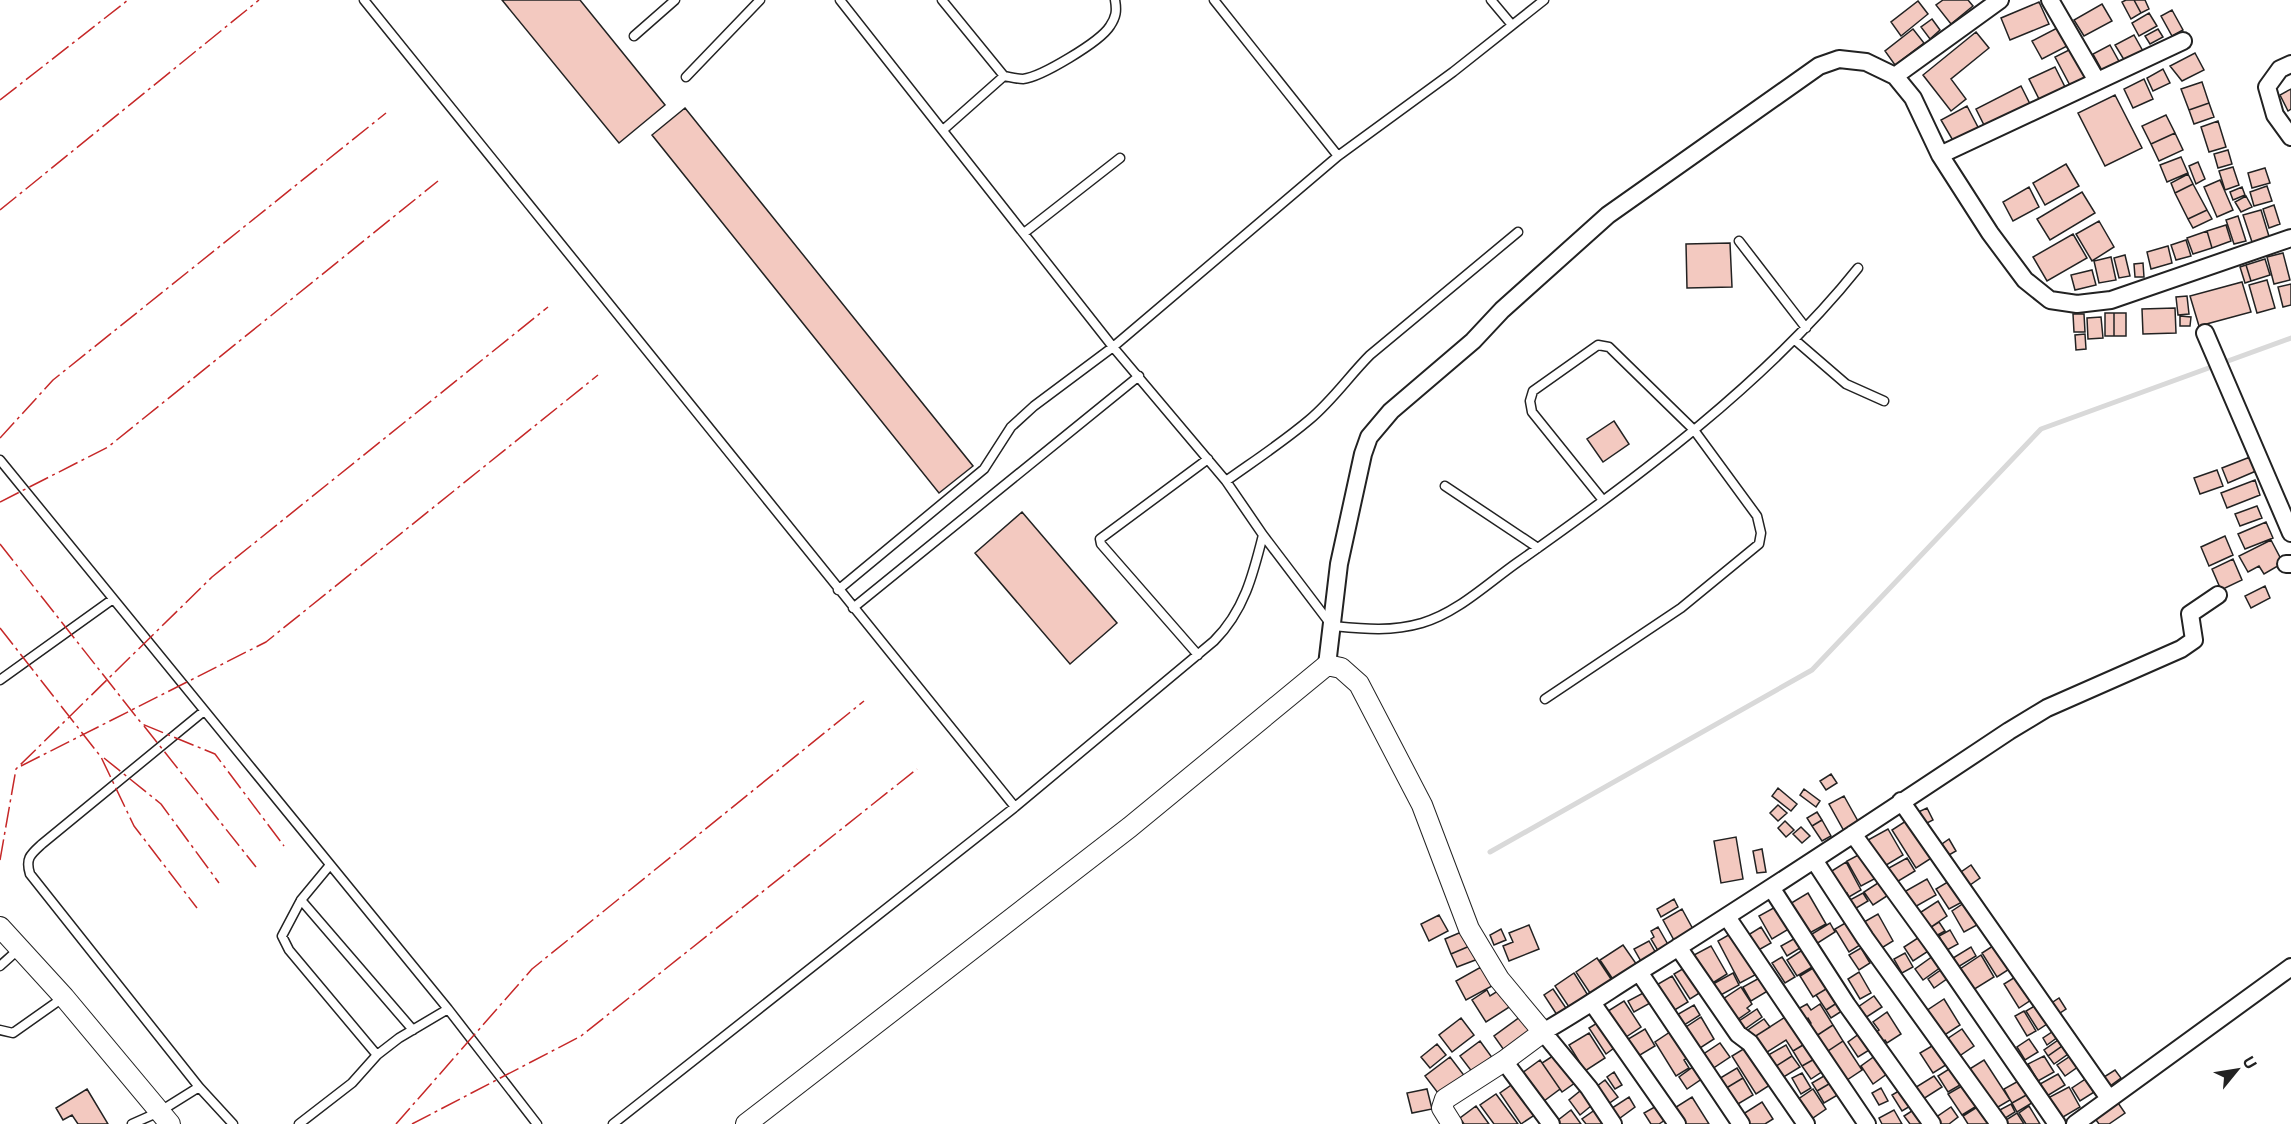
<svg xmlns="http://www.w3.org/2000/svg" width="2291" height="1124" font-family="'Open Sans',sans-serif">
<rect width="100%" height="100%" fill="#fff"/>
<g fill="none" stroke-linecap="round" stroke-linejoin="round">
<path stroke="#d9d9d9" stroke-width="5" d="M1490,852L1812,670L2041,429L2291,338"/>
</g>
<path fill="#f3c9c0" stroke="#222" stroke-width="1.5" d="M502,0H580L665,105L619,143Z
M1943,0H1968L1973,6L1951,24L1936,5Z
M2126,0H2134L2141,13L2131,19L2122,2Z
M2134,0H2145L2149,9L2141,13Z
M1918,1L1928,14L1901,36L1891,22Z
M2039,2L2049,24L2010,40L2001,18Z
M2102,4L2112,21L2084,36L2074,20Z
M2172,10L2183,30L2172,36L2161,16Z
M2149,13L2157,26L2139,36L2132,23Z
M1932,19L1940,30L1930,39L1921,27Z
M2061,26L2071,44L2042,59L2032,41Z
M1913,29L1924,43L1895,65L1885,51Z
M2158,29L2163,37L2150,44L2145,36Z
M1976,32L1989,48L1951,79L1966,99L1951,111L1923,75Z
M2134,35L2144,53L2126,63L2115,45Z
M2110,45L2121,65L2104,74L2093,54Z
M2075,47L2093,80L2073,91L2055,57Z
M2195,53L2204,70L2182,81L2170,66Z
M2055,67L2068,93L2042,105L2029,79Z
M2163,69L2170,83L2153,91L2147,78Z
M2144,79L2153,99L2133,108L2124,89Z
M2202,82L2209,103L2189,110L2181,89Z
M2021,86L2031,106L1986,129L1976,109Z
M2291,89V109L2288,111L2280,95Z
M2115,95L2142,148L2105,166L2078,113Z
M2209,103L2214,117L2194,124L2189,110Z
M1967,106L1980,131L1955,144L1941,120Z
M685,108L973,466L939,493L652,135Z
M2166,115L2175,133L2151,144L2142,126Z
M2218,121L2226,147L2209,152L2201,127Z
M2175,133L2183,150L2159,161L2151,144Z
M2228,150L2232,164L2218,168L2214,154Z
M2181,157L2188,173L2167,182L2160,165Z
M2198,162L2205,179L2196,184L2189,166Z
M2066,164L2079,186L2045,205L2033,183Z
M2233,167L2239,185L2225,190L2219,171Z
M2265,168L2270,183L2252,188L2248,173Z
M2188,174L2193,184L2175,193L2171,183Z
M2220,180L2233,210L2217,217L2204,187Z
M2193,184L2207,210L2188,219L2175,193Z
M2267,186L2272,201L2254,206L2250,192Z
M2029,187L2039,207L2013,221L2003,202Z
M2242,187L2245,195L2233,200L2230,192Z
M2082,192L2095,213L2050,240L2037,219Z
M2246,196L2252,207L2241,212L2235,202Z
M2274,205L2280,224L2269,228L2263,209Z
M2207,210L2212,219L2193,228L2188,219Z
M2261,210L2271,243L2254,248L2243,215Z
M2238,216L2246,241L2234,244L2226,220Z
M2099,221L2114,247L2092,261L2076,234Z
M2226,225L2231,241L2212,248L2207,231Z
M2207,231L2212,248L2193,254L2187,238Z
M2073,234L2087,258L2047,281L2033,257Z
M2186,240L2191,256L2176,260L2171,245Z
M1730,243L1732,287L1687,288L1686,244Z
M2168,246L2172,263L2151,269L2147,252Z
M2283,253L2290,280L2274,284L2267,257Z
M2125,255L2130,276L2119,278L2114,258Z
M2111,257L2116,280L2099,283L2094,261Z
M2265,259L2270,275L2251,281L2246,265Z
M2143,263L2144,277H2135L2134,264Z
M2246,265L2251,281L2245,283L2240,267Z
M2092,270L2096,285L2075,290L2071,275Z
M2267,280L2275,308L2257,313L2249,285Z
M2242,282L2251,312L2199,326L2190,296Z
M2291,284V305L2283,307L2278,287Z
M2187,296L2189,314L2178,315L2176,297Z
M2175,308L2176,333L2143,334L2142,309Z
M2105,313H2114V336H2105Z
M2114,313H2126V336H2114Z
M2073,314H2084L2085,332H2074Z
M2180,316L2191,317L2190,326H2180Z
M2101,317L2103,338L2088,339L2087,318Z
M2085,334L2086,349L2076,350L2075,335Z
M1614,421L1629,444L1603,462L1587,439Z
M2250,457L2256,471L2228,483L2222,468Z
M2217,470L2223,486L2200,494L2194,478Z
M2255,480L2260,495L2227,508L2221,493Z
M2257,506L2262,518L2240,526L2235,514Z
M1022,512L1117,623L1070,664L975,553Z
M2266,522L2273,538L2245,549L2238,534Z
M2225,536L2233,555L2209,566L2201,547Z
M2271,540L2283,563L2264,574L2259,566L2248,572L2239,556Z
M2233,559L2242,580L2221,590L2212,569Z
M2265,586L2270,598L2251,608L2245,596Z
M1831,774L1837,783L1826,790L1820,781Z
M1778,788L1797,804L1791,811L1772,796Z
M1804,789L1820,801L1816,807L1800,795Z
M1844,796L1859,823L1844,831L1829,804Z
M1778,805L1787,813L1778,821L1770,813Z
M1927,808L1933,820L1923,825L1916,813Z
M1817,812L1822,820L1812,826L1807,818Z
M1909,819L1933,857L1916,868L1892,830Z
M1822,820L1831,836L1822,841L1812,826Z
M1785,821L1794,830L1786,837L1778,828Z
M1801,827L1810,836L1802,843L1793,834Z
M1888,829L1903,855L1883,867L1868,840Z
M1736,837L1743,879L1721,883L1714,841Z
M1949,839L1956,851L1949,855L1942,844Z
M1762,849L1766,872L1757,873L1753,851Z
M1864,852L1878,877L1861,886L1847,861Z
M1907,858L1915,871L1895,883L1887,869Z
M1846,862L1861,890L1849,897L1847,893L1840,897L1827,874Z
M1971,865L1980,878L1970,885L1961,872Z
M1927,879L1936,895L1913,908L1904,892Z
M1951,880L1964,901L1949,909L1936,889Z
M1881,881L1890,894L1873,905L1864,892Z
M1808,893L1826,924L1806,935L1788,905Z
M1863,893L1868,901L1853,910L1848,901Z
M1674,899L1678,907L1661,917L1657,909Z
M1938,901L1947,916L1928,929L1918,914Z
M1964,903L1977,925L1964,932L1952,911Z
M1779,905L1792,927L1772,939L1759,916Z
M1682,909L1694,931L1675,942L1663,920Z
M1878,914L1893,941L1880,949L1864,922Z
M1439,915L1448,931L1429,941L1421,924Z
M1847,922L1860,945L1849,952L1835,929Z
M1939,922L1945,931L1934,937L1928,929Z
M1830,923L1835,932L1813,946L1807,937Z
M1529,925L1539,949L1509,961L1503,946L1513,942L1509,933Z
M1658,927L1670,948L1660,954L1651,939L1654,937L1651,931Z
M1761,927L1771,943L1755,952L1745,937Z
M1501,929L1506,940L1494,945L1490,935Z
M1466,930L1472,945L1451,954L1445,939Z
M1950,930L1958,944L1947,950L1939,936Z
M1732,933L1755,975L1740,983L1718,941Z
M1924,934L1933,948L1913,961L1904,947Z
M1799,936L1805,945L1787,956L1781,946Z
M1649,941L1657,955L1642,963L1634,949Z
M1999,942L2014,966L1997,977L1982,953Z
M1472,945L1478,959L1457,967L1451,954Z
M1623,945L1637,965L1614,981L1600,960Z
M1711,946L1727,974L1711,984L1694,955Z
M1971,947L1976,956L1958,967L1953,958Z
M1861,948L1870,963L1859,970L1849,955Z
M1804,949L1814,966L1797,976L1787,960Z
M1905,953L1913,967L1902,973L1894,959Z
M1981,955L1994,977L1973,990L1960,969Z
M1933,956L1941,967L1923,980L1915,969Z
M1782,957L1795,977L1785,983L1772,963Z
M1597,958L1613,982L1592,996L1576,972Z
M1818,965L1831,986L1813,997L1800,976Z
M1481,967L1492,986L1466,1000L1456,981Z
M1686,967L1701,992L1690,999L1674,974Z
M1945,967L1951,976L1934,988L1928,979Z
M1859,972L1871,993L1860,999L1848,979Z
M1574,973L1589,997L1571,1010L1555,986Z
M1733,973L1739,985L1719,996L1713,984Z
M2020,974L2034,998L2019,1008L2004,984Z
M1672,976L1688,1002L1668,1014L1653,987Z
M1763,976L1771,989L1751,1001L1743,987Z
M1831,986L1840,1001L1826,1010L1816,995Z
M1504,987L1514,1004L1486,1022L1472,1000L1487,990L1490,996Z
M1741,987L1752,1004L1747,1008L1750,1011L1737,1020L1723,999Z
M1553,989L1568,1011L1559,1018L1544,995Z
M1647,991L1652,1002L1634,1012L1628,1001Z
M1874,996L1882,1007L1865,1018L1858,1007Z
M2059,998L2066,1009L2057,1015L2050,1004Z
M1944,999L1960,1025L1943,1036L1926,1011Z
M1624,1001L1641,1027L1623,1039L1605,1013Z
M1840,1001L1845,1009L1831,1018L1826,1010Z
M1807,1004L1811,1010L1820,1004L1833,1025L1813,1038L1806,1027L1811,1023L1808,1018L1803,1022L1796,1010Z
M2038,1004L2050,1022L2038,1030L2026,1011Z
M1694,1005L1700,1015L1681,1027L1675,1016Z
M1757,1009L1762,1017L1745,1029L1739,1021Z
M2024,1011L2036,1031L2027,1036L2015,1016Z
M1887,1012L1901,1034L1887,1043L1885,1040L1880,1044L1873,1034L1879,1030L1873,1022Z
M1524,1014L1536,1030L1506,1053L1494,1036Z
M1790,1014L1808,1042L1793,1051L1786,1040L1761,1056L1751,1039Z
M1701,1017L1714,1039L1697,1050L1683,1029Z
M1461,1018L1474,1035L1452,1052L1439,1035Z
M1764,1019L1770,1027L1751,1039L1745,1032Z
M1602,1020L1618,1045L1606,1054L1589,1028Z
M1833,1025L1843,1041L1822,1055L1813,1038Z
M2058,1028L2062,1034L2047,1045L2043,1038Z
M1645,1029L1655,1046L1635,1058L1625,1041Z
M1962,1029L1974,1046L1955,1059L1944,1041Z
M1673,1030L1690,1056L1684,1060L1689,1068L1676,1076L1655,1042Z
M1863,1031L1874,1047L1858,1057L1848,1042Z
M1589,1033L1605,1058L1585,1071L1569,1045Z
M2061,1038L2065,1044L2048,1056L2044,1050Z
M2029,1039L2038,1052L2025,1060L2017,1047Z
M1480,1041L1496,1063L1476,1077L1460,1056Z
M1843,1041L1862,1070L1841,1084L1822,1055Z
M1808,1042L1818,1057L1802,1066L1793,1051Z
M1720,1043L1730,1057L1709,1071L1699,1057Z
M1937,1043L1949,1063L1933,1073L1920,1053Z
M1437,1044L1446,1055L1430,1068L1421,1057Z
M2065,1044L2071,1052L2054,1064L2048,1056Z
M1750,1045L1773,1083L1756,1094L1732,1056Z
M1786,1045L1792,1056L1770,1070L1763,1058Z
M1559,1052L1579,1080L1562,1092L1542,1063Z
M1879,1053L1891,1071L1873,1084L1861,1066Z
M2075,1053L2082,1064L2065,1076L2057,1065Z
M1792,1056L1800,1067L1777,1081L1770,1070Z
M2044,1056L2054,1072L2038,1081L2028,1064Z
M1450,1057L1466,1078L1441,1097L1425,1076Z
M1818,1057L1826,1069L1811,1079L1802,1066Z
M1540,1060L1560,1089L1544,1101L1532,1084L1527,1088L1518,1076Z
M1984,1060L2010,1100L1993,1110L1968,1070Z
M1697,1064L1706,1076L1687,1089L1679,1077Z
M1957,1064L1967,1081L1948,1092L1938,1076Z
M1737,1068L1743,1078L1723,1090L1717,1080Z
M2115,1070L2121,1078L2110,1086L2104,1077Z
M1614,1072L1622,1085L1615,1089L1607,1077Z
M1802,1073L1811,1088L1801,1094L1792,1078Z
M1829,1073L1834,1081L1817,1091L1812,1083Z
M2058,1074L2065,1085L2047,1096L2040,1084Z
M1934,1076L1942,1087L1920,1101L1913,1089Z
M2090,1076L2099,1089L2080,1101L2072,1088Z
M1743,1078L1753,1095L1733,1107L1723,1090Z
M2022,1079L2030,1093L2012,1103L2004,1089Z
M1605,1080L1618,1097L1604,1107L1592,1090Z
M1517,1081L1539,1112L1521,1124L1500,1093Z
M1834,1081L1841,1093L1824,1103L1817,1091Z
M1967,1083L1980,1104L1962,1115L1948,1094Z
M1585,1087L1597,1101L1580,1115L1569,1100Z
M2069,1087L2080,1107L2058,1120L2046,1099Z
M1881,1088L1888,1101L1879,1105L1872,1093Z
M87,1089L108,1124H78L72,1115L63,1120L56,1108Z
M1427,1089L1432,1109L1412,1113L1407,1093Z
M1813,1089L1826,1109L1810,1120L1794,1102Z
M1902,1089L1912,1105L1902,1111L1892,1095Z
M2030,1093L2035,1101L2017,1112L2012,1103Z
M1496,1094L1518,1124H1494L1480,1105Z
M1629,1097L1635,1107L1616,1121L1609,1110Z
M1692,1097L1709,1124H1682L1673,1109Z
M2114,1097L2125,1113L2109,1124H2099L2091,1113Z
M1762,1102L1773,1119L1765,1124H1745L1740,1116Z
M1660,1104L1668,1118L1659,1124H1651L1644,1113Z
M1982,1104L1993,1121L1988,1124H1968L1963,1116Z
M2011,1104L2015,1112L1999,1122L1994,1113Z
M1476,1106L1489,1124H1464L1460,1118Z
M2029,1106L2040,1124H2026L2019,1113Z
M1599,1107L1611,1124H1586L1582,1119Z
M1918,1107L1930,1124H1910L1904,1116Z
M1951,1107L1958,1117L1949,1124H1940L1935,1118Z
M1571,1110L1581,1124H1553Z
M1894,1110L1902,1124H1882L1879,1118Z
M2017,1113L2024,1124H2008L2006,1120Z"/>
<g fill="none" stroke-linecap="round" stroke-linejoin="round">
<g stroke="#222" stroke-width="11">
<path id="service" d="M364,0L1015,807
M942,0L1004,76
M1491,0L1512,25
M634,36L675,0
M686,77L760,0
M943,130L1004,76C1010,77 1017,79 1023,79C1041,77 1100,42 1110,26C1116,17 1117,11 1115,0
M1338,156L1453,72L1544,0
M1024,233L1120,158
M1739,241L1806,328
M1795,340L1846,384L1884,401
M0,460L448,1009L537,1124
M1226,481C1254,461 1283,442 1309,420C1333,400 1349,376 1370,355L1518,232
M1445,486L1538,548
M1263,535L1332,626C1364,629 1391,632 1422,623C1457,613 1488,583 1518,562C1636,479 1768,381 1858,268
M838,590L984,469L1011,427L1034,406L1113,347L1338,156L1214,0
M853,608L1139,376
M1198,655L1101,544L1100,539L1208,459
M0,680L113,599
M1545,699L1681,608L1759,544L1761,533L1757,516L1694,430L1609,347L1598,345L1533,391L1530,401L1532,412L1602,499
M330,865L301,900L282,936L289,950L377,1055
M301,900L413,1030
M0,966L19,949
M0,1030L13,1033L64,997
M199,1087L30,874C25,858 31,854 42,844L204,711
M132,1124L159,1112L199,1087L233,1124
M299,1124L352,1083L377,1055L399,1038L448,1009
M613,1124L1015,807L1214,641C1244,611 1253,575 1263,535L1226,481L1113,347L840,0"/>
</g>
<g stroke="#222" stroke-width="20">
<path id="minor" d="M2050,0L2097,81
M2291,64L2280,69L2267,87L2275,115L2291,137
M1895,76L2000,0
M1940,155L2183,41
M2205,333L2291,533
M2286,564H2291
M1327,665L1339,564L1363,454L1369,437L1391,411L1473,341L1502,310L1608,215L1819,66L1839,59L1866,62L1895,76L1913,98L1940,155L1990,233L2025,280L2050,300L2077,304L2111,300L2291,238
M1901,801L2108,1097
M1853,834L1935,947L2057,1124
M1814,860L1865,938L1999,1124
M1772,889L1847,1005L1932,1124
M1727,917L1867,1124
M1678,947L1738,1034L1750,1043L1806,1124
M1639,972L1741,1124
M1593,1004L1677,1124
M1504,1061L1551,1124
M1613,1124L1589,1088L1543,1032C1582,1010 1617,985 1655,962C1774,887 1892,809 2009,731L2047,708L2181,649L2194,640L2190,614L2218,595
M2075,1124L2291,967"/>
</g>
<g stroke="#222" stroke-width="22">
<path id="tertiary" d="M0,927L64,997L170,1124
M746,1124L1130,827L1327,665L1341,668L1359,684L1422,805L1469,929L1499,979L1543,1032L1504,1061L1445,1099L1442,1108L1452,1124"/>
</g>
<use href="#service" stroke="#fff" stroke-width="8"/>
<use href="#minor" stroke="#fff" stroke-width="16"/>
<use href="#tertiary" stroke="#fff" stroke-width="20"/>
<path stroke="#c62828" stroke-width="1.5" stroke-dasharray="21 4.5 3 4.5" stroke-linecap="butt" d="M0,100L128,0
M0,210L259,0
M0,438L53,380L386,113
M0,502L108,447L438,181
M0,544L142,724L215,754L284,846
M0,628L101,757L134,826L197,908
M144,726L256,867
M104,758L161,804L219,883
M21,766L266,642L598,375
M0,860L16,769L212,577L548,307
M396,1124L532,969L864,701
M412,1124L581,1036L917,769"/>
</g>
<g transform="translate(2237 1070) rotate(60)" stroke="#ffffff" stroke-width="4.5" paint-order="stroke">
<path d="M0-4.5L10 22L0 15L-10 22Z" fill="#222222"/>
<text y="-9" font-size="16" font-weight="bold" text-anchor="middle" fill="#222222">U</text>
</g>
</svg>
